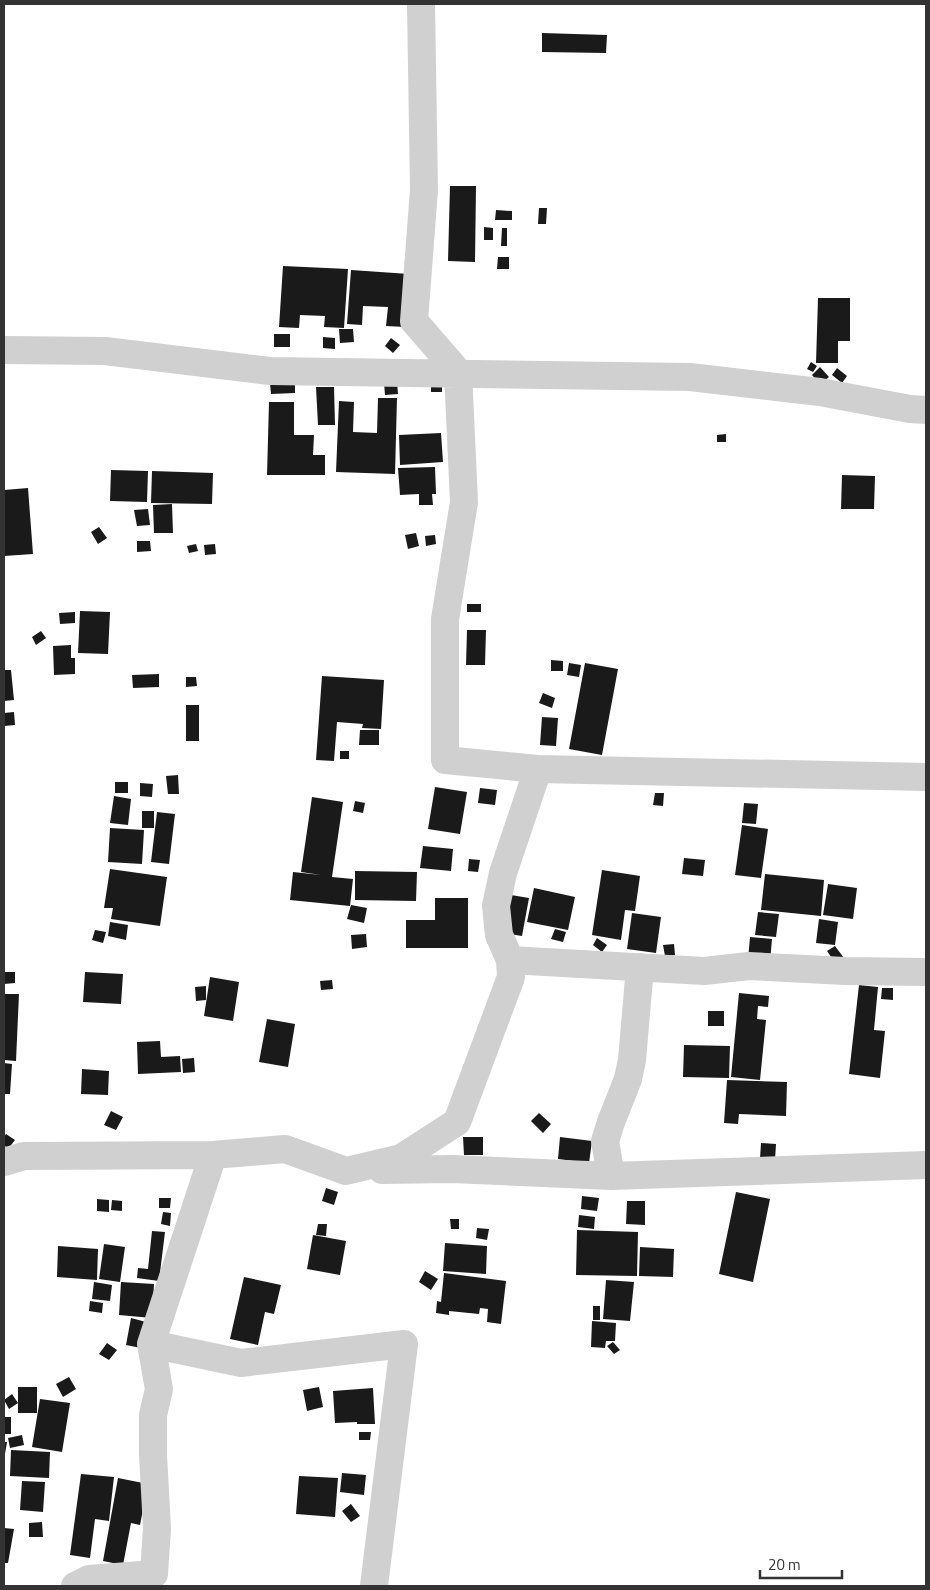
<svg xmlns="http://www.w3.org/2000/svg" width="930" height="1590" font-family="'Titillium Web',sans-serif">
<rect width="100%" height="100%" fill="#fff"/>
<path fill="#1a1a1a" d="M542,33L607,35L606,53L542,52Z
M450,186H476L475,262L448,261Z
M539,208H547L546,224H538Z
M496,210L512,211V220H495Z
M484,227L493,228V240H484Z
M502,228H507V246H501Z
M498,257H509V269H497Z
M283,266L348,269L344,328L324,327L325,316L300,315L299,328L279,327Z
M351,270L409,274L405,327L386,326L388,307L363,306L362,325L347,324Z
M818,298H850V341H838V363H816Z
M339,329H353L354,342L340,343Z
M274,334H290V347H274Z
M323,337L335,338V349L323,348Z
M391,338L400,345L393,353L385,346Z
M811,362L817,366L813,372L807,369Z
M820,367L829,377L820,384L812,375Z
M837,368L847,376L842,383L832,375Z
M295,381V393L271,394L270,383Z
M397,382L398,394L385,395L384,383Z
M431,383H442V392H431Z
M316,387H334L335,425H318Z
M378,398H397L395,474L336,472L339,401L354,402L353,432L377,433Z
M269,402H294V435H314L313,455H325V475H267Z
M441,433L443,462L400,465L399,435Z
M726,434V442H717V435Z
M435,467L436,494H432L433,505H419V494L400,495L398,468Z
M111,470L148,471L147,502L110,501Z
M152,471L213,473L212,504L151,503Z
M842,475L875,476L874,509H841Z
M28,488L33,554L4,556V490Z
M172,504L173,533H154L153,505Z
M148,509L150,525L137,526L134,510Z
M99,527L107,538L98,544L91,532Z
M416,533L419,546L408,549L405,535Z
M435,535L436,544L426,546L425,536Z
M137,541H150L151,551L137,552Z
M196,544L198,551L189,553L187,546Z
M215,544L216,554L205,555L204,545Z
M467,604H481V612H467Z
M80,611L110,612L108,654L78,653Z
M75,612V623L60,624L59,613Z
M467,630H486L485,665H466Z
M41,631L46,638L36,645L32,637Z
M71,645V658H75V674L54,675L53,646Z
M551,660L563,661V671H551Z
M569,663L581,665L579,677L567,675Z
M585,663L618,669L602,755L569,749Z
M4,670H11L14,700L4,701Z
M159,674V687L133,688L132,675Z
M322,676L384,680L381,729L362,728L363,724L337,722L334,761L316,760Z
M186,677H196L197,686L186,687Z
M543,693L555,698L552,708L539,703Z
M186,705H199V741H186Z
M14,712L15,725L4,726V713Z
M542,717L558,718L556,746L540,745Z
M360,730H379V745H359Z
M340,751H349V759H340Z
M178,775L179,794H168L166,776Z
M115,782H128V793H115Z
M140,783L153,784L152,797L140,796Z
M435,787L467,792L460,834L428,829Z
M480,788L497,790L495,805L478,803Z
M655,793H664L663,806L653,805Z
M114,796L131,799L128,825L110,823Z
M312,797L343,802L332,877L353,879L350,906L290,900L293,872L321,875L301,872Z
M355,801L365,803L363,813L353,811Z
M744,803L758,804L756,824L742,823Z
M142,811H154V828H142Z
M157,812L175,814L169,864L151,862Z
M742,825L768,829L761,878L735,875Z
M110,828L144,830L142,864L108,862Z
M423,846L453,849L451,871L420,868Z
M684,858L705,860L703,876L682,874Z
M469,859L480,860L478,872L468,871Z
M110,869L167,877L160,926L111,919L113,908H104Z
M602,870L640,876L635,911L625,910L621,940L592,935Z
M355,871L417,872L416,901L355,900Z
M765,874L824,880L821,916L761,910Z
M828,884L857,888L853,919L823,915Z
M534,888L575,897L568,930L527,922Z
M511,895L529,898L522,936L504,933Z
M435,898H468V948H406V920H435Z
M351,905L367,908L364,923L347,919Z
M758,912L779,914L776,937L755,935Z
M632,913L661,917L656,953L627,949Z
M819,919L838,922L835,945L816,943Z
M110,922L128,925L126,940L108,936Z
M555,929L566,932L563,942L551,939Z
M95,930L106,932L103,943L92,940Z
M366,934L367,947L352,949L351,935Z
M750,937L772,939L770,962L748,960Z
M597,938L607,945L602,952L593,945Z
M674,944L675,955L665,956L663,945Z
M835,946L844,958L836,964L827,951Z
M4,972H15V983L4,984Z
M85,972L123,974L121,1004L83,1002Z
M210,977L239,982L233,1021L204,1016Z
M332,980L333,989L321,990L320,981Z
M859,985L878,987L874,1030L885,1031L880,1078L849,1074Z
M206,986V1000L196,1001L195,987Z
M882,988H893V1000L881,999Z
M739,993L769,996L768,1007L758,1006L757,1019L766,1020L760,1080L731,1077Z
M4,994H19L16,1061L4,1060Z
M708,1011H724V1026H708Z
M267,1019L295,1024L288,1067L259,1062Z
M160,1041L161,1057L180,1056L181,1072L138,1074L137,1042Z
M684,1045L730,1046L729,1078L683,1077Z
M194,1058L195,1072L183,1073L182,1059Z
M4,1063L12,1064L10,1094H4Z
M82,1069L109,1071L108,1095L81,1094Z
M727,1080L787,1082L786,1116L739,1114L738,1124L724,1123Z
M111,1111L123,1117L116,1130L104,1125Z
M539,1113L551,1124L543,1133L531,1121Z
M6,1134L15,1140L8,1149L4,1145V1137Z
M463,1137H483V1155H464Z
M560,1137L592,1141L589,1163L558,1159Z
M761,1143L776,1144L775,1160L760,1159Z
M326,1188L338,1192L334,1205L322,1201Z
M736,1192L770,1199L753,1282L719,1274Z
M582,1196L599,1198L597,1211L581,1209Z
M159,1198H171L170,1208H159Z
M97,1199L109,1200V1212L97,1211Z
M112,1200L122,1201V1211L111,1210Z
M627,1201H645V1225L626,1224Z
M163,1212L171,1213L170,1226L161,1224Z
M579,1215L595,1217L594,1229L578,1227Z
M450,1219H459V1229H451Z
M318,1224H327L326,1236L316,1235Z
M477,1228L489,1229L487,1240L476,1238Z
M577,1230L638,1232L637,1276L576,1275Z
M152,1231L165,1232L159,1281L137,1278L138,1268L148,1269Z
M313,1235L346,1241L340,1275L307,1269Z
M445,1243L487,1246L486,1274L443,1271Z
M104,1244L125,1247L120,1282L99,1279Z
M58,1246L98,1249L97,1280L57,1277Z
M640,1247L674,1249L673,1277L639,1276Z
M425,1271L438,1279L431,1290L419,1282Z
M444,1273L506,1281L501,1324L487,1322L488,1309L480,1308L479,1314L449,1311V1315L436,1313L437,1301L441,1302Z
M244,1277L281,1285L274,1314L265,1312L258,1345L230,1339Z
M606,1280L634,1282L630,1321L603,1319Z
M94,1282L112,1285L110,1301L92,1299Z
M121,1282L154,1284L152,1318L119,1315Z
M90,1301L103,1303L102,1313L89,1311Z
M593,1306H600V1320H593Z
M131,1318L146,1322L141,1348L126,1345Z
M592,1321L616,1323L615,1341H606L605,1348L591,1347Z
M613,1342L620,1350L614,1354L607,1346Z
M107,1343L117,1350L109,1360L99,1354Z
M69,1377L76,1389L63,1397L56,1384Z
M18,1387H37V1413H18Z
M319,1387L323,1407L307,1411L303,1390Z
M373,1388L375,1424H357V1422L335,1423L333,1391Z
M12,1394L18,1403L9,1409L4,1400Z
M40,1399L70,1403L62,1452L32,1447Z
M4,1417H11V1434H4Z
M359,1432H371L370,1440H359Z
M22,1435L24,1445L10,1448L8,1438Z
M4,1442H7L5,1454H4Z
M11,1450L50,1452L49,1478L10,1476Z
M342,1473L366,1475L364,1495L340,1492Z
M81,1474L114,1477L109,1521L95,1519L90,1558L70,1555Z
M299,1476L338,1478L335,1517L296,1514Z
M118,1478L148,1484L140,1525L131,1523L123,1565L103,1561Z
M22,1481L45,1482L43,1512L20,1510Z
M351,1504L360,1516L351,1522L342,1511Z
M42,1522L43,1537H29V1523Z
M4,1528L14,1529L8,1563H4Z"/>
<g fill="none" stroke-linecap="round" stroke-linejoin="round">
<path stroke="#d0d0d0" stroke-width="28" d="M421,4L424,190L414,321L458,372L464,502L445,619V760L538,769L503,873L496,906L499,935L510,960L704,971L749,966L845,971L926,972
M4,350L105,351L270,371L690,377L820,392L910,409L926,410
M538,769L926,777
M4,1162L24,1156L213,1155L285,1149L346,1171L401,1158L457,1122L511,977L510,960
M382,1170L452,1169L611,1176L605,1141L611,1122L628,1079L632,1060L640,967
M611,1176L926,1165
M151,1344L241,1363L404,1344L374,1586
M75,1586L89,1579L154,1574L157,1528L153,1455V1415L159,1389L151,1344L213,1155"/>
</g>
<rect width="930" height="1590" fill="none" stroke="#333333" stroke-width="10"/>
<path d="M760 1570v8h82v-8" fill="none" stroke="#333333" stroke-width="2.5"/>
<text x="768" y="1570" font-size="15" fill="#333333" stroke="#ffffff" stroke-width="4" paint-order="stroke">20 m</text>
</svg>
